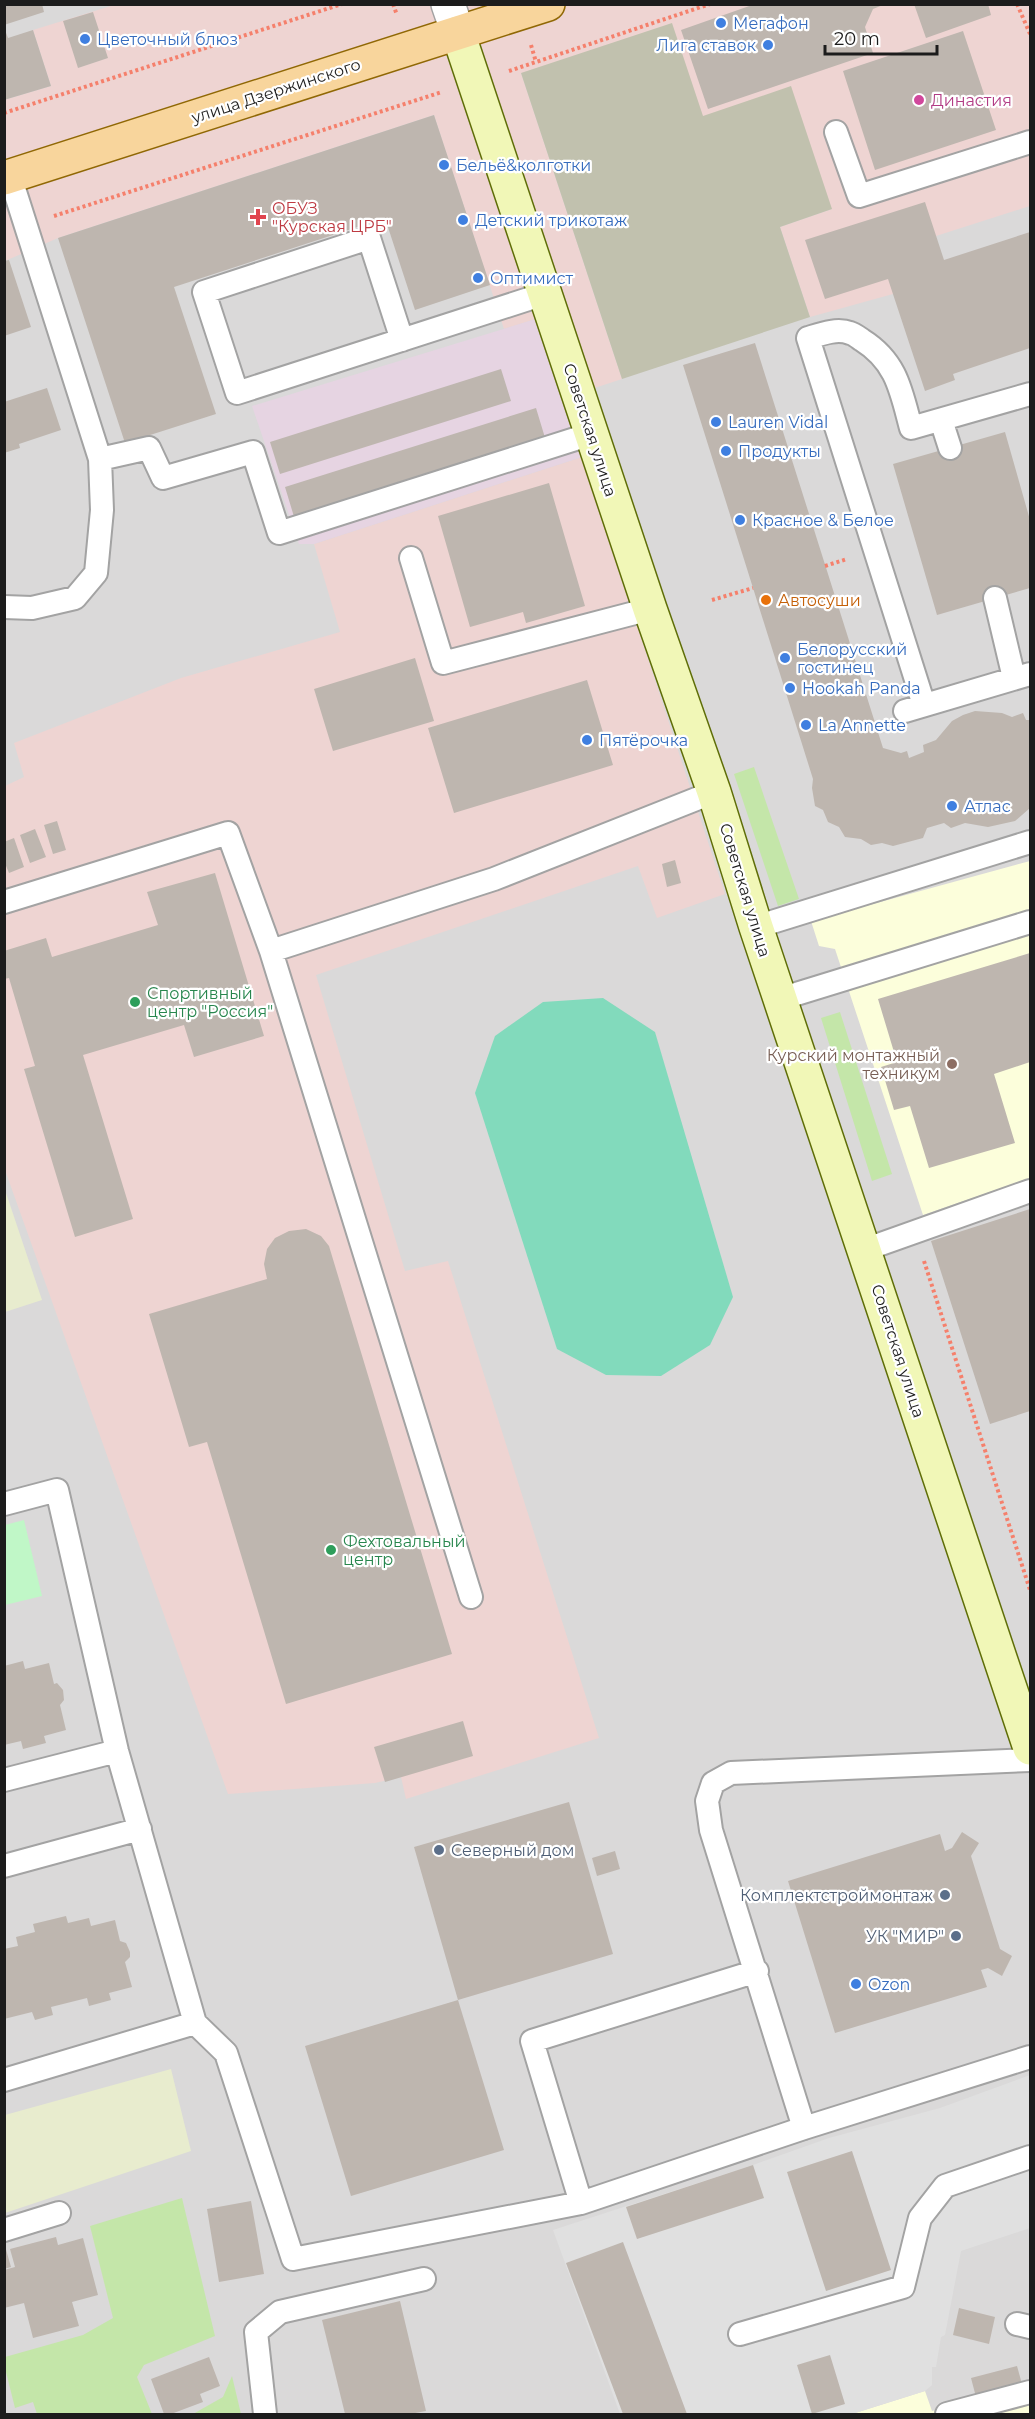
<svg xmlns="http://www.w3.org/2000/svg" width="1035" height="2419" font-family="Montserrat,sans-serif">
<rect width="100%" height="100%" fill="#edeae2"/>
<path fill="#dad9d9" d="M5,5H1030V2414H5Z"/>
<path fill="#eed4d2" d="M114,5H1030V206L936,236L893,294L810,317L780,227L832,209L703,116L521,73L622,379L564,398L539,318L504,329L434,115L58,238L5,261L4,100L51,86L33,30Z
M582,457L725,894L657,918L638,866L316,975L405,1271L448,1261L599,1738L406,1799L401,1777L375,1783L228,1794L5,1170V786L24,777L14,743L181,678L340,632L314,544Z"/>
<path fill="#e6d4e2" d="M539,318L582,457L314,544H299L252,406Z"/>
<path fill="#fcfedb" d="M1030,861V1178L923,1215L835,949L819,946L811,921Z
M1030,2384V2414H852L925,2391L932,2411Z"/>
<path fill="#c1c1ae" d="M672,23L703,116L791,86L832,209L780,227L810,317L622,379L521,73Z"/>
<path fill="#e8ecce" d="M5,1190L42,1300L5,1312H4Z
M171,2069L191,2151L5,2213V2115Z"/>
<path fill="#c4e6a9" d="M754,767L799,899L778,906L734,774Z
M840,1012L892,1174L872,1181L821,1018Z
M182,2198L215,2336L144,2365L137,2377L152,2414H37L33,2402L15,2408L5,2368V2357L83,2335L113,2318L90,2226Z
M232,2376L241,2414H193L223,2397Z"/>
<path fill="#c0f7c7" d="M24,1520L42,1596L5,1605V1525Z"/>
<path fill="#82dabc" d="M603,998L655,1032L733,1297L710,1345L661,1376L606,1375L557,1349L475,1093L495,1036L543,1002Z"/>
<path fill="#e0e0e0" d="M1030,2075V2228L961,2251L945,2335L941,2337L936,2367H932V2385L925,2391L852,2414H620L553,2230L753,2165L829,2138L940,2108Z"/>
<path fill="#beb6af" d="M4,4H42L44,12L4,25Z
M755,4H883V5L873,9L865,27L873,53L708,109L681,30Z
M914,4H988L991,15L926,38Z
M93,12L108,58L78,68L63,21Z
M5,30L8,38L33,30L51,86L4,100Z
M963,31L996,130L875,170L843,71Z
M434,115L490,285L415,310L385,218L174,287L216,414L125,443L58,238Z
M925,202L944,260L1030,232V348L953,374L955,380L925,391L888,279L825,299L805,240Z
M9,260L31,327L4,336V261Z
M755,343L883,748L901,753L907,751L909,758L924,752L923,745L936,740L952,721L963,715L975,711L1002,713L1012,717L1023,713L1026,720H1030V808L1015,821L988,827L965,823L951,828L944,823L927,828L923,838L893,846L882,843L871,845L861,839L845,837L839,827L828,822L823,810L815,806L812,788L813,779L683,365Z
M501,369L511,401L280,474L270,442Z
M47,388L61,430L19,444L20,448L4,453V402Z
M536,408L546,441L295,520L285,487Z
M1005,432L1030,520V588L937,615L893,464Z
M549,483L585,606L526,623L523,612L470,627L438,516Z
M415,658L434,721L333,751L314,689Z
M587,680L613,765L454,813L428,728Z
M57,821L66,850L53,854L44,825Z
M35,829L46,857L30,863L20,835Z
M14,838L24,867L9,873L4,861V842Z
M675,860L681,883L667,887L662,864Z
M215,873L264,1036L194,1057L184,1025L83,1055L133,1219L75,1237L24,1069L35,1066L9,978L4,979V951L46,938L52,957L158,925L147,892Z
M1030,953V1062L994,1074L1015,1143L929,1168L910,1106L894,1110L881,1067L897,1062L878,999Z
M1030,1209V1411L990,1424L931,1241Z
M306,1229L321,1236L329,1246L452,1654L286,1704L207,1442L189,1447L149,1314L267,1279L264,1264L267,1249L275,1238L289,1231Z
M23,1661L25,1669L49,1663L54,1684L57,1683L63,1690L64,1700L60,1705L66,1730L44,1736L46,1743L23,1749L21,1741L4,1745V1666Z
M463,1721L473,1756L385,1782L374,1747Z
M569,1802L613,1954L458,2000L504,2150L351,2196L305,2046L458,2000L414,1847Z
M962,1832L979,1843L971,1856L1000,1949L1012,1956L1002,1976L988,1968L981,1970L987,1987L835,2033L788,1881L940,1834L945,1851L952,1848Z
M615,1851L620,1869L597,1876L592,1858Z
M66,1916L68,1923L89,1918L91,1926L115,1920L120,1941L126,1943L130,1952V1957L125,1962L132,1987L109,1993L111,2000L89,2006L87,1998L51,2007L53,2015L35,2020L32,2012L4,2019V1949L18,1946L16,1937L35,1932L33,1924Z
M852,2151L891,2270L826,2291L787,2172Z
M753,2165L764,2198L637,2239L626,2207Z
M251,2201L264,2274L219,2282L207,2209Z
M56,2237L58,2245L83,2238L98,2295L72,2302L79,2326L33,2338L24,2303L4,2308V2270L15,2267L10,2249Z
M623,2242L687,2414H623L566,2263Z
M5,2246L11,2267L4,2269V2247Z
M400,2301L426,2411L410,2414H345L322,2320Z
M959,2308L995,2317L989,2344L953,2335Z
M830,2355L845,2404L812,2414L797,2365Z
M209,2357L220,2386L200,2394L203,2402L171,2414H164L151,2379Z
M1017,2366L1022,2384L976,2397L971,2378Z"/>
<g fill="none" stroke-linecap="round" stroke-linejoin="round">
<g stroke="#a3a3a3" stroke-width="26">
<path id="lane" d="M836,132L859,196L1030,142
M402,340L369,238L204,292L237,393L544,294
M941,420L950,448
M100,459L149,448L163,478L253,452L279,533L591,434
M411,558L443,663L650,609
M995,598L1014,678
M4,607L32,608L75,598L96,573L102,510L100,459L10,176
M924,705L808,338C821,334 837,328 850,333C854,334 859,338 862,340C897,362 901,391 911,428L1030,394
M905,711L1030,674
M4,902L228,833L271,951L494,879L714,792
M756,927L1030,842
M271,951L471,1597
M780,999L1030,922
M864,1250L1030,1191
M4,1504L57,1490L117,1751L195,2023L226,2053L293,2259L581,2203L532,2041L757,1971
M4,1780L117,1751
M4,1866L140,1829
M4,2080L195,2023
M804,2128L711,1830L707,1801L713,1783L731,1773L1030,1760
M581,2203L804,2128L1030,2057
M4,2230L59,2213
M1017,2324L1030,2327
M740,2334L903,2287L920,2218L945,2186L1030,2157
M265,2414L256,2332L280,2312L424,2279
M947,2414L1030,2392"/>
</g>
<g stroke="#a3a3a3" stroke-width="36">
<path id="street" d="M448,4L458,33"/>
</g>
<g stroke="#5f6e08" stroke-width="36">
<path id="secondary" d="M458,33L650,609L714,792L756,927L1030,1748"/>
</g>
<g stroke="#906805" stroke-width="36">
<path id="primary" d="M4,178L548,4"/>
</g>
<path stroke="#f5806c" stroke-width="4" stroke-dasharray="3 3" stroke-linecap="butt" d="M393,4L397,15
M1017,4L1030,34
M531,45L536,62
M509,71L710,4
M4,113L342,4
M54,216L442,92
M825,566L847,559
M712,600L753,588
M924,1261L1030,1590"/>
<use href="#lane" stroke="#fff" stroke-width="22"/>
<use href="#street" stroke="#fff" stroke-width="33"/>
<use href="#secondary" stroke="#f1f7b7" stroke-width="33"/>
<use href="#primary" stroke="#f8d59c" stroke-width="33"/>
</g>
<g fill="#3f7fe0" stroke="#fff" stroke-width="2">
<circle cx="721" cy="23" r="6"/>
<circle cx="85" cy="39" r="6"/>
<circle cx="768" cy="45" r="6"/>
<circle cx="444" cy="165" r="6"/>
<circle cx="463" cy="220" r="6"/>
<circle cx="478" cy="278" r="6"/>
<circle cx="716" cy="422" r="6"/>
<circle cx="726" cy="451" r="6"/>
<circle cx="740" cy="520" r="6"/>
<circle cx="785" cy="658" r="6"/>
<circle cx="790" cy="688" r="6"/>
<circle cx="806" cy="725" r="6"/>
<circle cx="587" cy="740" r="6"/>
<circle cx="952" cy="806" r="6"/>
<circle cx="856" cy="1984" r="6"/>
</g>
<circle fill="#d1479c" stroke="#fff" stroke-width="2" cx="919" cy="100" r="6"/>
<path fill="#e0444e" stroke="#fff" stroke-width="2" d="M255 208h6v6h6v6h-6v6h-6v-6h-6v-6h6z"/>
<circle fill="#e8710a" stroke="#fff" stroke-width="2" cx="766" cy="600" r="6"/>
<g fill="#2e9e5b" stroke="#fff" stroke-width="2">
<circle cx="135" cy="1002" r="6"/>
<circle cx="331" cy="1550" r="6"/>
</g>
<circle fill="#8d6e63" stroke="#fff" stroke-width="2" cx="952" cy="1064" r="6"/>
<g fill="#5c6f8a" stroke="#fff" stroke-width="2">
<circle cx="439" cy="1850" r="6"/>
<circle cx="945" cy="1895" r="6"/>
<circle cx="956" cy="1936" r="6"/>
</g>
<g text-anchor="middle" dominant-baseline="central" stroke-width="4.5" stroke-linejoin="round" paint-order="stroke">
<g font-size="16" fill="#366cbe" stroke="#fff" text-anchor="start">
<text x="733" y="23">Мегафон</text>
<text x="97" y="39">Цветочный блюз</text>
<text x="756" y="45" text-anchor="end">Лига ставок</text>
<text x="456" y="165">Бельё&amp;колготки</text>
<text x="475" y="220">Детский трикотаж</text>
<text x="490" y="278">Оптимист</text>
<text x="728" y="422">Lauren Vidal</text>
<text x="738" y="451">Продукты</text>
<text x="752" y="520">Красное &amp; Белое</text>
<text x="797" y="649">Белорусский<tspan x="797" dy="18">гостинец</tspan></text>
<text x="802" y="688">Hookah Panda</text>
<text x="818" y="725">La Annette</text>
<text x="599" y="740">Пятёрочка</text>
<text x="964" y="806">Атлас</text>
<text x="868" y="1984">Ozon</text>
</g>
<g font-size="16" fill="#1c1c1c" stroke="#fff">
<text transform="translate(276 91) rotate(-18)">улица Дзержинского</text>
<text transform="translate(590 430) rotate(72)">Советская улица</text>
<text transform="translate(745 890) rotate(73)">Советская улица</text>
<text transform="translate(898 1351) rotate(72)">Советская улица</text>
</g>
<g font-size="16" fill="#b23c85" stroke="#fff" text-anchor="start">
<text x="931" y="100">Династия</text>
</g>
<g font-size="16" fill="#be3a42" stroke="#fff" text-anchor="start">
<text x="272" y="208">ОБУЗ<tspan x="272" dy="18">"Курская ЦРБ"</tspan></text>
</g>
<g font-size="16" fill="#c56008" stroke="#fff" text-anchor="start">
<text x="778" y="600">Автосуши</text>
</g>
<g font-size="16" fill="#27864d" stroke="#fff" text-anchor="start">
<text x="147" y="993">Спортивный<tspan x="147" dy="18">центр "Россия"</tspan></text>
<text x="343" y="1541">Фехтовальный<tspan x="343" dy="18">центр</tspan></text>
</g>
<g font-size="16" fill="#785e54" stroke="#fff" text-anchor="end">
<text x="940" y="1055">Курский монтажный<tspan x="940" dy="18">техникум</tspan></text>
</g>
<g font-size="16" fill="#4e5e75" stroke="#fff" text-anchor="end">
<text x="451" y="1850" text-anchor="start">Северный дом</text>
<text x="933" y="1895">Комплектстроймонтаж</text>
<text x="944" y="1936">УК "МИР"</text>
</g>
</g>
<rect width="1035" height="2419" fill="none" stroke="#1c1c1c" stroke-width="12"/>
<path d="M825 45v9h112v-9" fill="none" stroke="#1c1c1c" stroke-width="3"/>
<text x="834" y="45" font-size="18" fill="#1c1c1c" stroke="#ffffff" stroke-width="4.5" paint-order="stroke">20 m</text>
</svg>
